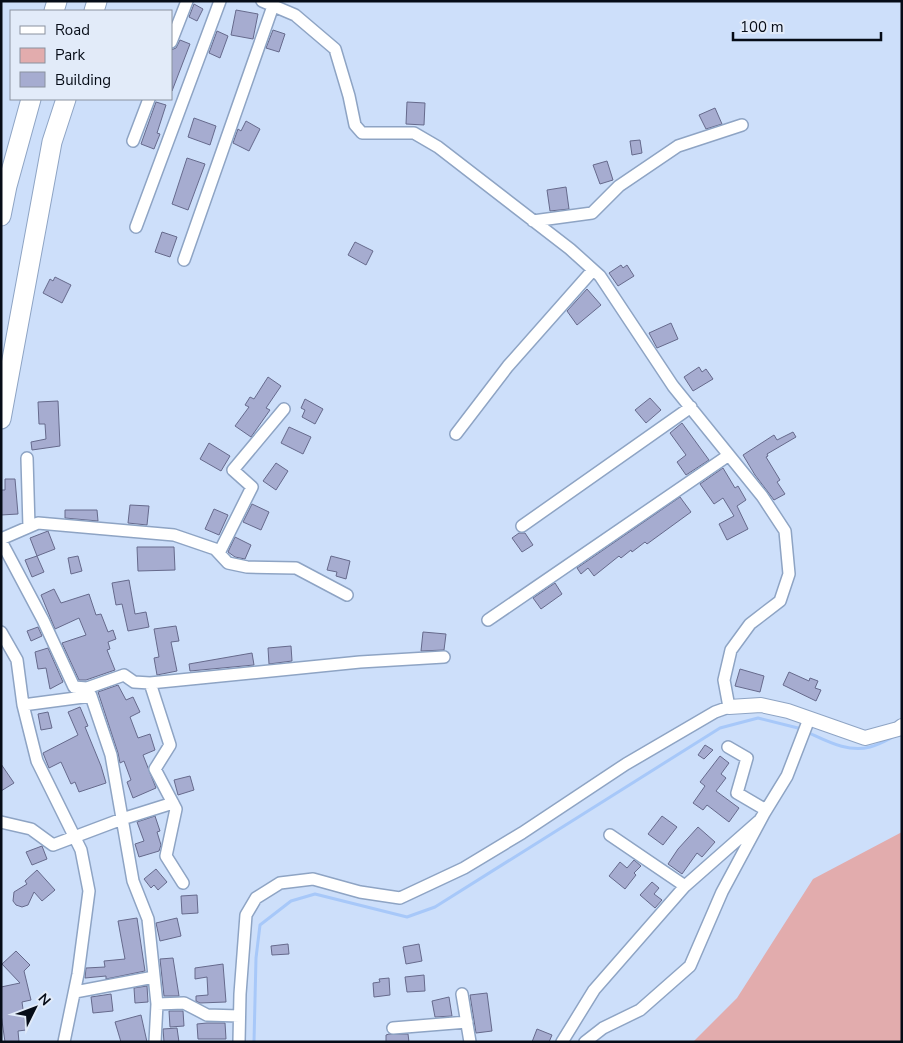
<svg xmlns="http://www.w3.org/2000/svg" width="903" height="1043" font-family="'Nunito Sans',sans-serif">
<rect width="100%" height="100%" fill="#cddffa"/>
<path fill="#e2acad" d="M902,832V1042H693L737,998L813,879Z"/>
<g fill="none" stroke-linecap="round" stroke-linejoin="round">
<path stroke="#a7c8f9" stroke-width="3" d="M807,732C827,741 848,753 870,747C879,745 887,740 895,736
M254,1042L256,958L260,925L291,901L315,894L407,917L435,907L720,728L758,718L802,729"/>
</g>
<path fill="#a6acd0" stroke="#666a8c" d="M194,4L203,9L197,21L189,17Z
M236,10L258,14L253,39L231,35Z
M273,30L285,34L279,52L266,48Z
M217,31L228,36L220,58L209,53Z
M180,40L190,44L172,91L171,50L176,48Z
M156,102L166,105L157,133L160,134L154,149L141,144Z
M407,102L425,103L424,125L406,124Z
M715,108L722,124L706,129L699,115Z
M194,118L216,126L210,145L188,137Z
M246,121L260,129L249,151L233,143L238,129L241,131Z
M640,140L642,153L632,155L630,141Z
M187,158L205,164L188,210L172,204Z
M607,161L613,180L600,184L593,165Z
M566,187L569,209L550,211L547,190Z
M162,232L177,237L170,257L155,252Z
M355,242L373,251L366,265L348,255Z
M621,265L623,268L627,265L634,276L618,286L609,273Z
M55,277L71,285L62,303L43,293L50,279L53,281Z
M587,289L601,305L577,325L567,311Z
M671,323L678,339L657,348L649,333Z
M699,367L702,372L706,369L713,379L693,391L684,377Z
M268,377L281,386L266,408L270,410L251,437L235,426L249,407L245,405L250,397L254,399Z
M650,398L661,410L646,423L635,410Z
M305,399L323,409L315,424L302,417L305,410L301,408Z
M58,401L60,446L32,450L31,442L46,439L45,424H39L38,402Z
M682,423L709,460L686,475L677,462L686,455L670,433Z
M289,427L311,437L303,454L281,443Z
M793,432L796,437L767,454L768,456L766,457L780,480L777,482L785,494L774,500L755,475L743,455L774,435L777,440Z
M209,443L230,456L221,471L200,459Z
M276,463L288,471L276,490L263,481Z
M723,468L735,488L738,486L746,500L737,506L748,529L727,540L719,524L734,516L723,498L714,504L700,484Z
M5,479H15L18,514L1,515V490H5Z
M680,497L691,512L647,544L645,542L632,552L631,550L621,558L619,556L594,576L588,568L581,574L577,568Z
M252,504L269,512L261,530L243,522Z
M130,505L149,506L147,525L128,523Z
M214,509L228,515L219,535L205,529Z
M65,510H97L98,521L65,518Z
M48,531L55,549L37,556L30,538Z
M519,533H525L533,545L522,552L512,538Z
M235,537L251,545L245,559L235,557L228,552Z
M137,547H174L175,570L138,571Z
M37,556L44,572L32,577L25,560Z
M78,556L82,571L71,574L68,558Z
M331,556L350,561L346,579L336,576L337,572L327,570Z
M129,580L135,614L146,612L149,627L128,631L122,604L116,605L112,583Z
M555,583L562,594L541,609L533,598Z
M54,589L61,603L89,594L96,615L101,614L108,632L113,630L116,639L108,642L110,649L107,650L115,670L86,680H79L62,643L86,635L79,618L55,629L41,595Z
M176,626L179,641L171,642L177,671L157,675L154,658L159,657L154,629Z
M38,627L42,636L31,641L27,631Z
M423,632L446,634L444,650L421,651Z
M291,646L292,661L269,664L268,648Z
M48,648L63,682L50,689L46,668L38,669L35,652Z
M252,653L254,665L190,671L189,664Z
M740,669L764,676L760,692L735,686Z
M789,672L809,681L810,678L818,681L815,688L821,690L816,701L783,685Z
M118,685L126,700L133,697L140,712L130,717L138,738L150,734L155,750L143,755L156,788L133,798L127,782L131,780L124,761L120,763L118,753L98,692Z
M80,707L88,726L85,727L101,766L106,783L79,792L75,782L71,784L61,762L49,768L43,753L78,735L68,712Z
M48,712L52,728L41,730L38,714Z
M705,745L713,750L704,759L698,755Z
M720,756L729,763L721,774L726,778L716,791L739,808L729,822L707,805L703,810L693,803L705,786L700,782Z
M1,764L14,783L1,791Z
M190,776L194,790L178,795L174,780Z
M155,816L160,831L157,832L161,845L159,851L139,857L135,844L144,841L137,822Z
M662,816L677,827L663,845L648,834Z
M698,827L715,842L702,857L697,853L682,874L668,864L678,849Z
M42,846L47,859L32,865L26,852Z
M634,860L641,866L634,873L636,875L625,889L609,876L620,862L627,868Z
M156,869L167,882L158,890L154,885L151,888L144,879Z
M37,870L55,890L42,901L34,892L28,905L22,907L16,905L13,901L14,892L27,884L25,881Z
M652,882L659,888L654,894L662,900L655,908L640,895Z
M197,895L198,913L182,914L181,896Z
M137,918L145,971L106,979V976L85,978L86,968L105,967L104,961L125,959L118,921Z
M177,918L181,936L160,941L156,923Z
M288,944L289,954L272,955L271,946Z
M419,944L422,961L406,964L403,947Z
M16,951L30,965L24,971L31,1000L22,1002L26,1030L18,1031L19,1042H5L1,1014V987L20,983L2,964Z
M173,958L179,996H164L160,959Z
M223,964L226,1002L200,1003L196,1001V996L208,995L207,977L195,979V968Z
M424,975L425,991L407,992L405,977Z
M389,978L390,995L374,997L373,983L380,982L379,979Z
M147,986L148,1002L135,1003L134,988Z
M487,993L492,1031L476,1033L470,995Z
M111,994L113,1011L93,1013L91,997Z
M449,997L452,1016L435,1017L432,1001Z
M169,1011H183L184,1026L170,1027Z
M141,1015L147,1042H121L115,1022Z
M207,1023H225L226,1039H198L197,1024Z
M177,1028L179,1042H164L163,1029Z
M537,1029L552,1035L549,1042H532Z
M389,1034H408L409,1042H386V1035Z"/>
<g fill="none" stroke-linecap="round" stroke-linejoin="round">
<g stroke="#8ea4c4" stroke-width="14">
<path id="minor" d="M171,42L187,1
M133,141L149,99
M533,221L592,213L619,186L678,146L742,125
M136,227L220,1
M184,260L273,6
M456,434L508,366L593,270
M27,458L29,527
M522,526L691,407
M1,539L38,523L174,535L215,549L228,563L247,567L296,568L347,595
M1,541L43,620L74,687L87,688L91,696L111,755L133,881L148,919L157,1004L155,1042
M219,553L252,487L233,470L284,409
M488,620L729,455
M1,632L17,660L23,705L37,761L81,850L89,891L78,974L64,1042
M150,683L170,745L155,769L176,809L166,856L183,883
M87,688L124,675L134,682L150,683L360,662L444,657
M23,705L91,696
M1,822L31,829L53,845L122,819L173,803
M610,835L685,886
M75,992L154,977
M462,994L470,1042
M157,1004L184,1003L207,1015L239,1016
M393,1028L467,1022
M239,1042L240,994L246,915L256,898L280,883L313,879L360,892L400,898L464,868L522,833L626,764L715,712L729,707L724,680L731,650L750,624L780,601L789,574L785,531L762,496L673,386L600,276L570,249L438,147L414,133H362L355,125L349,96L335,49L295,15L262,1
M562,1042L594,990L685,886L760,820L787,776L809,719
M585,1042L603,1028L640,1010L690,966L722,892L766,810L737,793L747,758L728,747"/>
</g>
<g stroke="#8ea4c4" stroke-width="16">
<path id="tertiary" d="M729,707L761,705L788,711L865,738L898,729L902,726"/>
</g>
<g stroke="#8ea4c4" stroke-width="21">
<path id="trunk" d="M54,11L57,1
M94,11L97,1
M1,216L7,186L31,99
M1,419L52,142L66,99"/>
</g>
<use href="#minor" stroke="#fff" stroke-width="11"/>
<use href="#tertiary" stroke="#fff" stroke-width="14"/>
<use href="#trunk" stroke="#fff" stroke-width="19"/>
</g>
<rect width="903" height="1043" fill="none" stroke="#060c17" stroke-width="5"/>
<rect x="10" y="10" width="162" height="90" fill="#e2ebf9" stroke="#8a929f"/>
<rect x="20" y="26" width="25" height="8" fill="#ffffff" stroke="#8a929f"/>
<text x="55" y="35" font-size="15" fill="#060c17">Road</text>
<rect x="20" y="48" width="25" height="15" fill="#e2acad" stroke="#8a929f"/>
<text x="55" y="60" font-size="15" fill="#060c17">Park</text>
<rect x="20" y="72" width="25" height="15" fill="#a6acd0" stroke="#8a929f"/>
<text x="55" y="85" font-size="15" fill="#060c17">Building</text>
<g transform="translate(35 1008) rotate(48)" stroke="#e2ebf9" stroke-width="4" paint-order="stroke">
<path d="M0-4L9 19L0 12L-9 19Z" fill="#060c17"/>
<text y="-8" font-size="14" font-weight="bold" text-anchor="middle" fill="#060c17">N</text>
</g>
<path d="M733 32v8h148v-8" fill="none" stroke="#060c17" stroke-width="2.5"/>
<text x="740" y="32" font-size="15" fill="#060c17" stroke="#e2ebf9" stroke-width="4" paint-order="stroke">100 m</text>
</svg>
